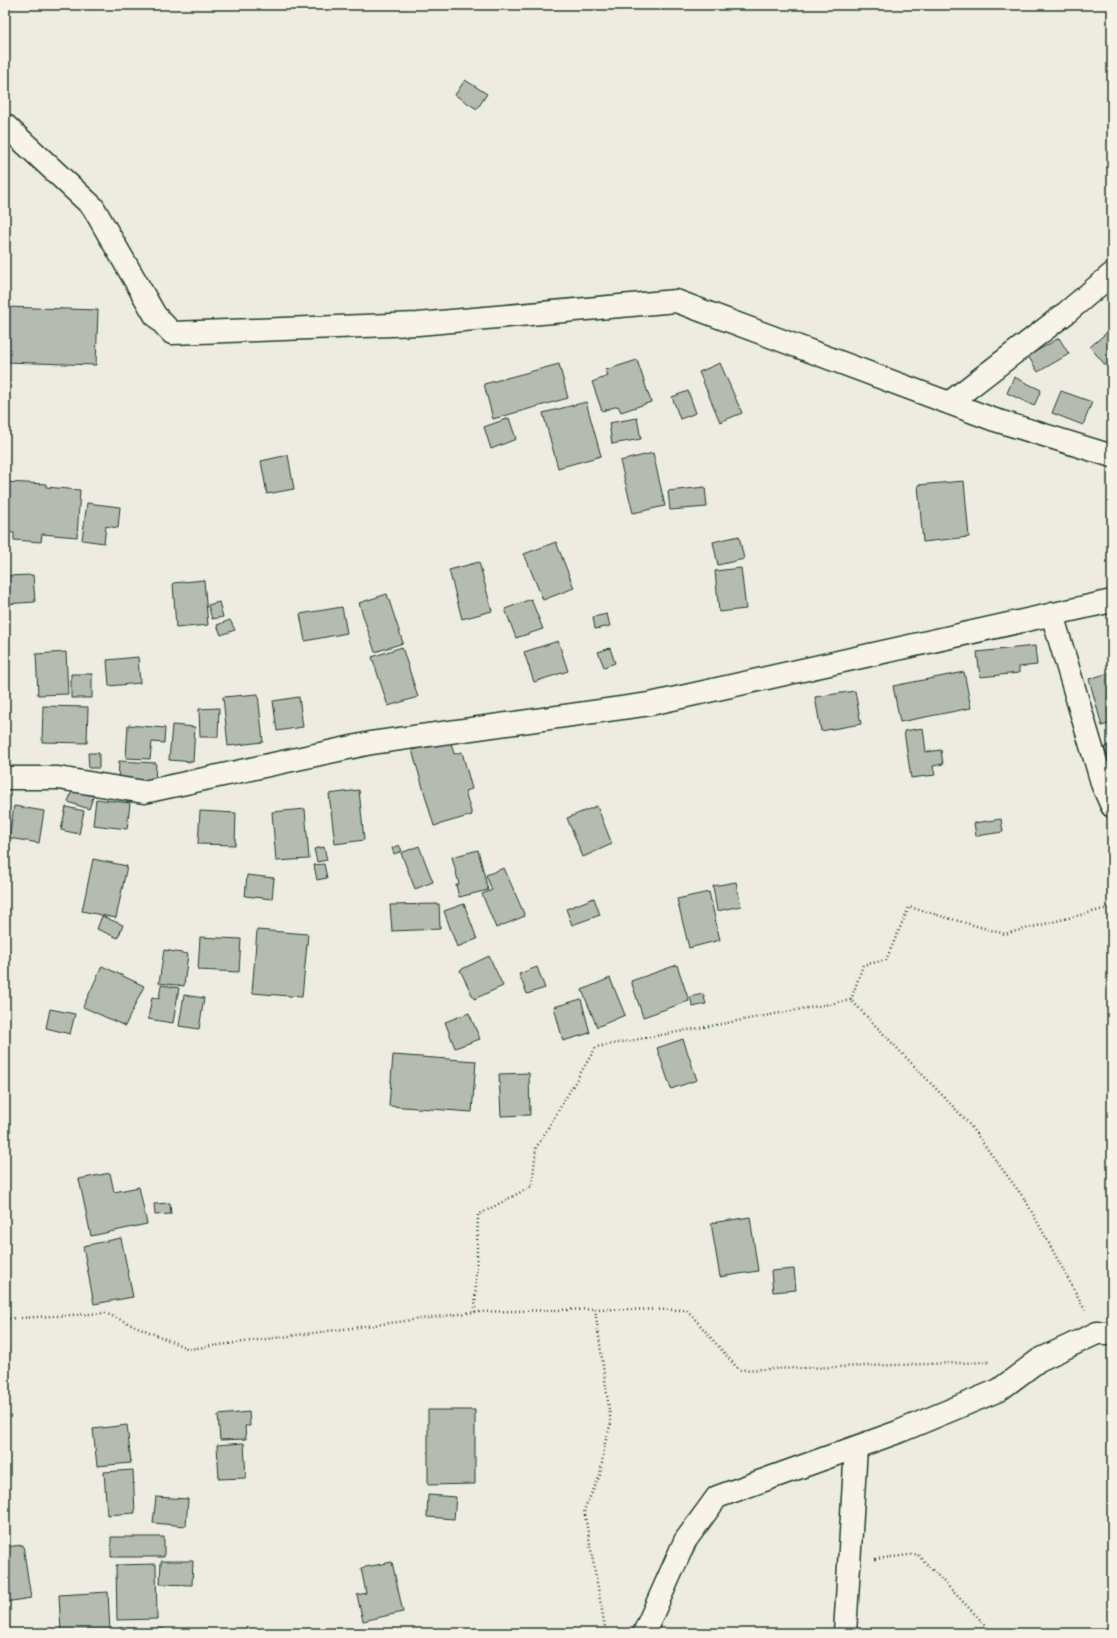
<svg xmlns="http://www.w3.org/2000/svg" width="1117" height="1638" font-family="'Gochi Hand',sans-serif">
<rect width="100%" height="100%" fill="#eeece1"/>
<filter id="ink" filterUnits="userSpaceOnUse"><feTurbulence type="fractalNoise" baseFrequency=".025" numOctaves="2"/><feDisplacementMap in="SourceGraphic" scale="8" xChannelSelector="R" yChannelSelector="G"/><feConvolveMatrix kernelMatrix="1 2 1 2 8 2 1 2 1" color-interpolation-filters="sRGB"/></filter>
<g filter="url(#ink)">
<path fill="#b5bbb0" stroke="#1f3d34" d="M465,80L487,94L477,109L455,95Z
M5,307L98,310L96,365L5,362Z
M1112,328V373L1090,347Z
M1059,338L1069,354L1038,372L1028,356Z
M637,360L651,402L621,412L618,406L602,411L592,382L608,376L606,370Z
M720,363L742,413L720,422L699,372Z
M559,364L568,398L493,419L484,384Z
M1014,377L1041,390L1034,406L1007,393Z
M688,391L696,413L680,419L672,397Z
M1061,391L1092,402L1083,425L1052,413Z
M586,402L601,456L558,468L543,413Z
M509,418L516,439L491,449L484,427Z
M637,418L641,439L612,444L609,423Z
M653,453L665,506L633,513L620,461Z
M288,455L294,489L267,494L261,461Z
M964,481L969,537L923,542L918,485Z
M5,482L46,484V487L80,490L77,537L42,534L41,542L14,540V533L5,532Z
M705,487L707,507L670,510L668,491Z
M87,503L120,507L118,528L106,526L104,543L82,540Z
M739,536L744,559L718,565L713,542Z
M556,542L574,588L543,600L524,554Z
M479,562L492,611L462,619L449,570Z
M741,568L746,609L719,612L715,571Z
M33,575L35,602L5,604V576Z
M204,580L208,625L176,628L173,583Z
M387,594L403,643L375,652L359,603Z
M531,599L543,629L516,638L505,609Z
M219,602L223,617L212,619L208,605Z
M342,607L347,633L305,641L300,614Z
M607,614L610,626L595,629L593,617Z
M230,620L235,630L221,635L217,625Z
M558,641L568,671L534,682L524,652Z
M1035,646L1037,665L1019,667V673L980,677L977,652Z
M402,647L418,697L388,706L372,657Z
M610,648L615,663L604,667L598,652Z
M66,652L68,694L38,695L36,654Z
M138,657L140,683L109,686L107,660Z
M964,672L971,708L900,722L893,686Z
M1112,672V723L1102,726L1089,679Z
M71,674H92V698H71Z
M855,691L861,724L821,731L815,697Z
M258,694L263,742L228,746L223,697Z
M299,697L303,727L277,731L273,701Z
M43,706L88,707L87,743L42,742Z
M219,708L218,737H200L199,709Z
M128,725L165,728L164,743L152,742L150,759L126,758Z
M172,725L195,727L193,762L169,760Z
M923,728L926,752L941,750L943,764L933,766L935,775L911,778L904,731Z
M450,739L454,754L462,752L472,789L465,791L472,815L434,826L412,750Z
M1112,744V764L1104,748Z
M88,753H99V768H89Z
M119,761L156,763L155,783L118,781Z
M73,788L94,794L89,809L68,802Z
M359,790L364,840L335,844L329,794Z
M96,799L130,803L127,829L93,825Z
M14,806L44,811L39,843L9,838Z
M597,806L612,844L583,857L567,818Z
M66,807L84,811L79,834L61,830Z
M305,809L309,859L276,861L272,812Z
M200,811L236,813L235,845L198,844Z
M1001,819L1003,832L976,836L974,823Z
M399,845L402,851L394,854L392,848Z
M419,846L433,882L415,889L401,853Z
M324,847L327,860L317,862L314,849Z
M478,850L488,890L459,897L456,885L459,884L452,857Z
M93,859L127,866L116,918L82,911Z
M324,864L327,878L317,880L314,865Z
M504,868L525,916L496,928L482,894L492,890L486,875Z
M247,875L274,878L272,899L245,896Z
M736,882L741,906L717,911L713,886Z
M709,892L720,940L689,948L677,899Z
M594,898L600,915L572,925L566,909Z
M439,904L440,929L392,931L390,905Z
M464,904L477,939L457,947L444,911Z
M102,916L123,925L118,938L97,929Z
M257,930L308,934L302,997L252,993Z
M200,937L241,939L239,972L198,970Z
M164,950L188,954L184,986L159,983Z
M489,956L503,986L474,999L460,970Z
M677,965L689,1001L643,1017L631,981Z
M102,966L144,986L125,1026L83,1007Z
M537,967L545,988L527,994L519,974Z
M610,978L625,1015L597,1027L582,990Z
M161,985L179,988L173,1023L148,1019L152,997L159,999Z
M703,994L706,1004L693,1007L690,997Z
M184,995L204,998L199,1029L179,1026Z
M581,999L590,1033L563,1041L554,1007Z
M50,1009L75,1014L70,1034L46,1028Z
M469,1013L480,1039L455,1048L445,1022Z
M683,1039L697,1080L671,1089L657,1048Z
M393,1055L476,1061L472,1112L389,1106Z
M529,1073L530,1115L501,1116L499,1074Z
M110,1173L114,1192L139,1187L147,1224L91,1236L79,1179Z
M170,1203L171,1214L155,1215L154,1204Z
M750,1217L758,1271L720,1277L711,1223Z
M121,1238L133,1297L94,1304L83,1246Z
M794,1269L796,1290L773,1292L771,1271Z
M428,1410H475V1484L428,1485Z
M249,1412L250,1426H245L246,1439L220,1440L218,1415Z
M127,1425L131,1463L97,1466L93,1429Z
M244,1443L246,1478L219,1479L217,1445Z
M133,1470L135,1513L107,1515L104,1472Z
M428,1495L456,1497L454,1519L427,1517Z
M156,1497L188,1499L186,1526L153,1523Z
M111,1537H164V1557H111Z
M23,1545L31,1598L5,1602V1547Z
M161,1561H193L192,1585L160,1584Z
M392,1562L403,1612L363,1621L357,1595L366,1593L361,1568Z
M156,1564L157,1619L117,1620L116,1565Z
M108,1592L110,1633H61L59,1595Z
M119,1628L164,1629L163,1633H118Z"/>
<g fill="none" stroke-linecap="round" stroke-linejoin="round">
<g stroke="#1f3d34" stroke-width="25">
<path id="minor" d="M5,125L93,207L155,315L172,333L418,324L676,301L992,419L1112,456
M949,403L1066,313L1112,274
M1052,614L1103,786L1112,806
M5,778H58L144,792L371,743L650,704L1112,601
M644,1633L685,1541L717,1497L898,1432L999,1390L1039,1360L1097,1333H1112
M845,1633L856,1447"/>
</g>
<path stroke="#1f3d34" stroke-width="2.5" stroke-dasharray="1 3" stroke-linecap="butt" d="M851,1000L863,965L886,960L909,907L1005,934L1108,908L1112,909
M595,1309L687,1310L739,1370L990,1362
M475,1312L478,1215L532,1186L536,1148L596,1047L851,1000L965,1119L1026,1201L1085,1310
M5,1319L105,1313L189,1349L475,1312L595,1309L611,1423L605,1443L600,1475L584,1510L606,1633
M875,1559L917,1554L993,1633"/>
<use href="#minor" stroke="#f7f3e8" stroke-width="22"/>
</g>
</g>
<rect width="1117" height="1638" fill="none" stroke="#f7f3e8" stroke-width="20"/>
<rect x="10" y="10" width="1097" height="1618" fill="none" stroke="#1f3d34" stroke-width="1.5" filter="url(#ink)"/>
</svg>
